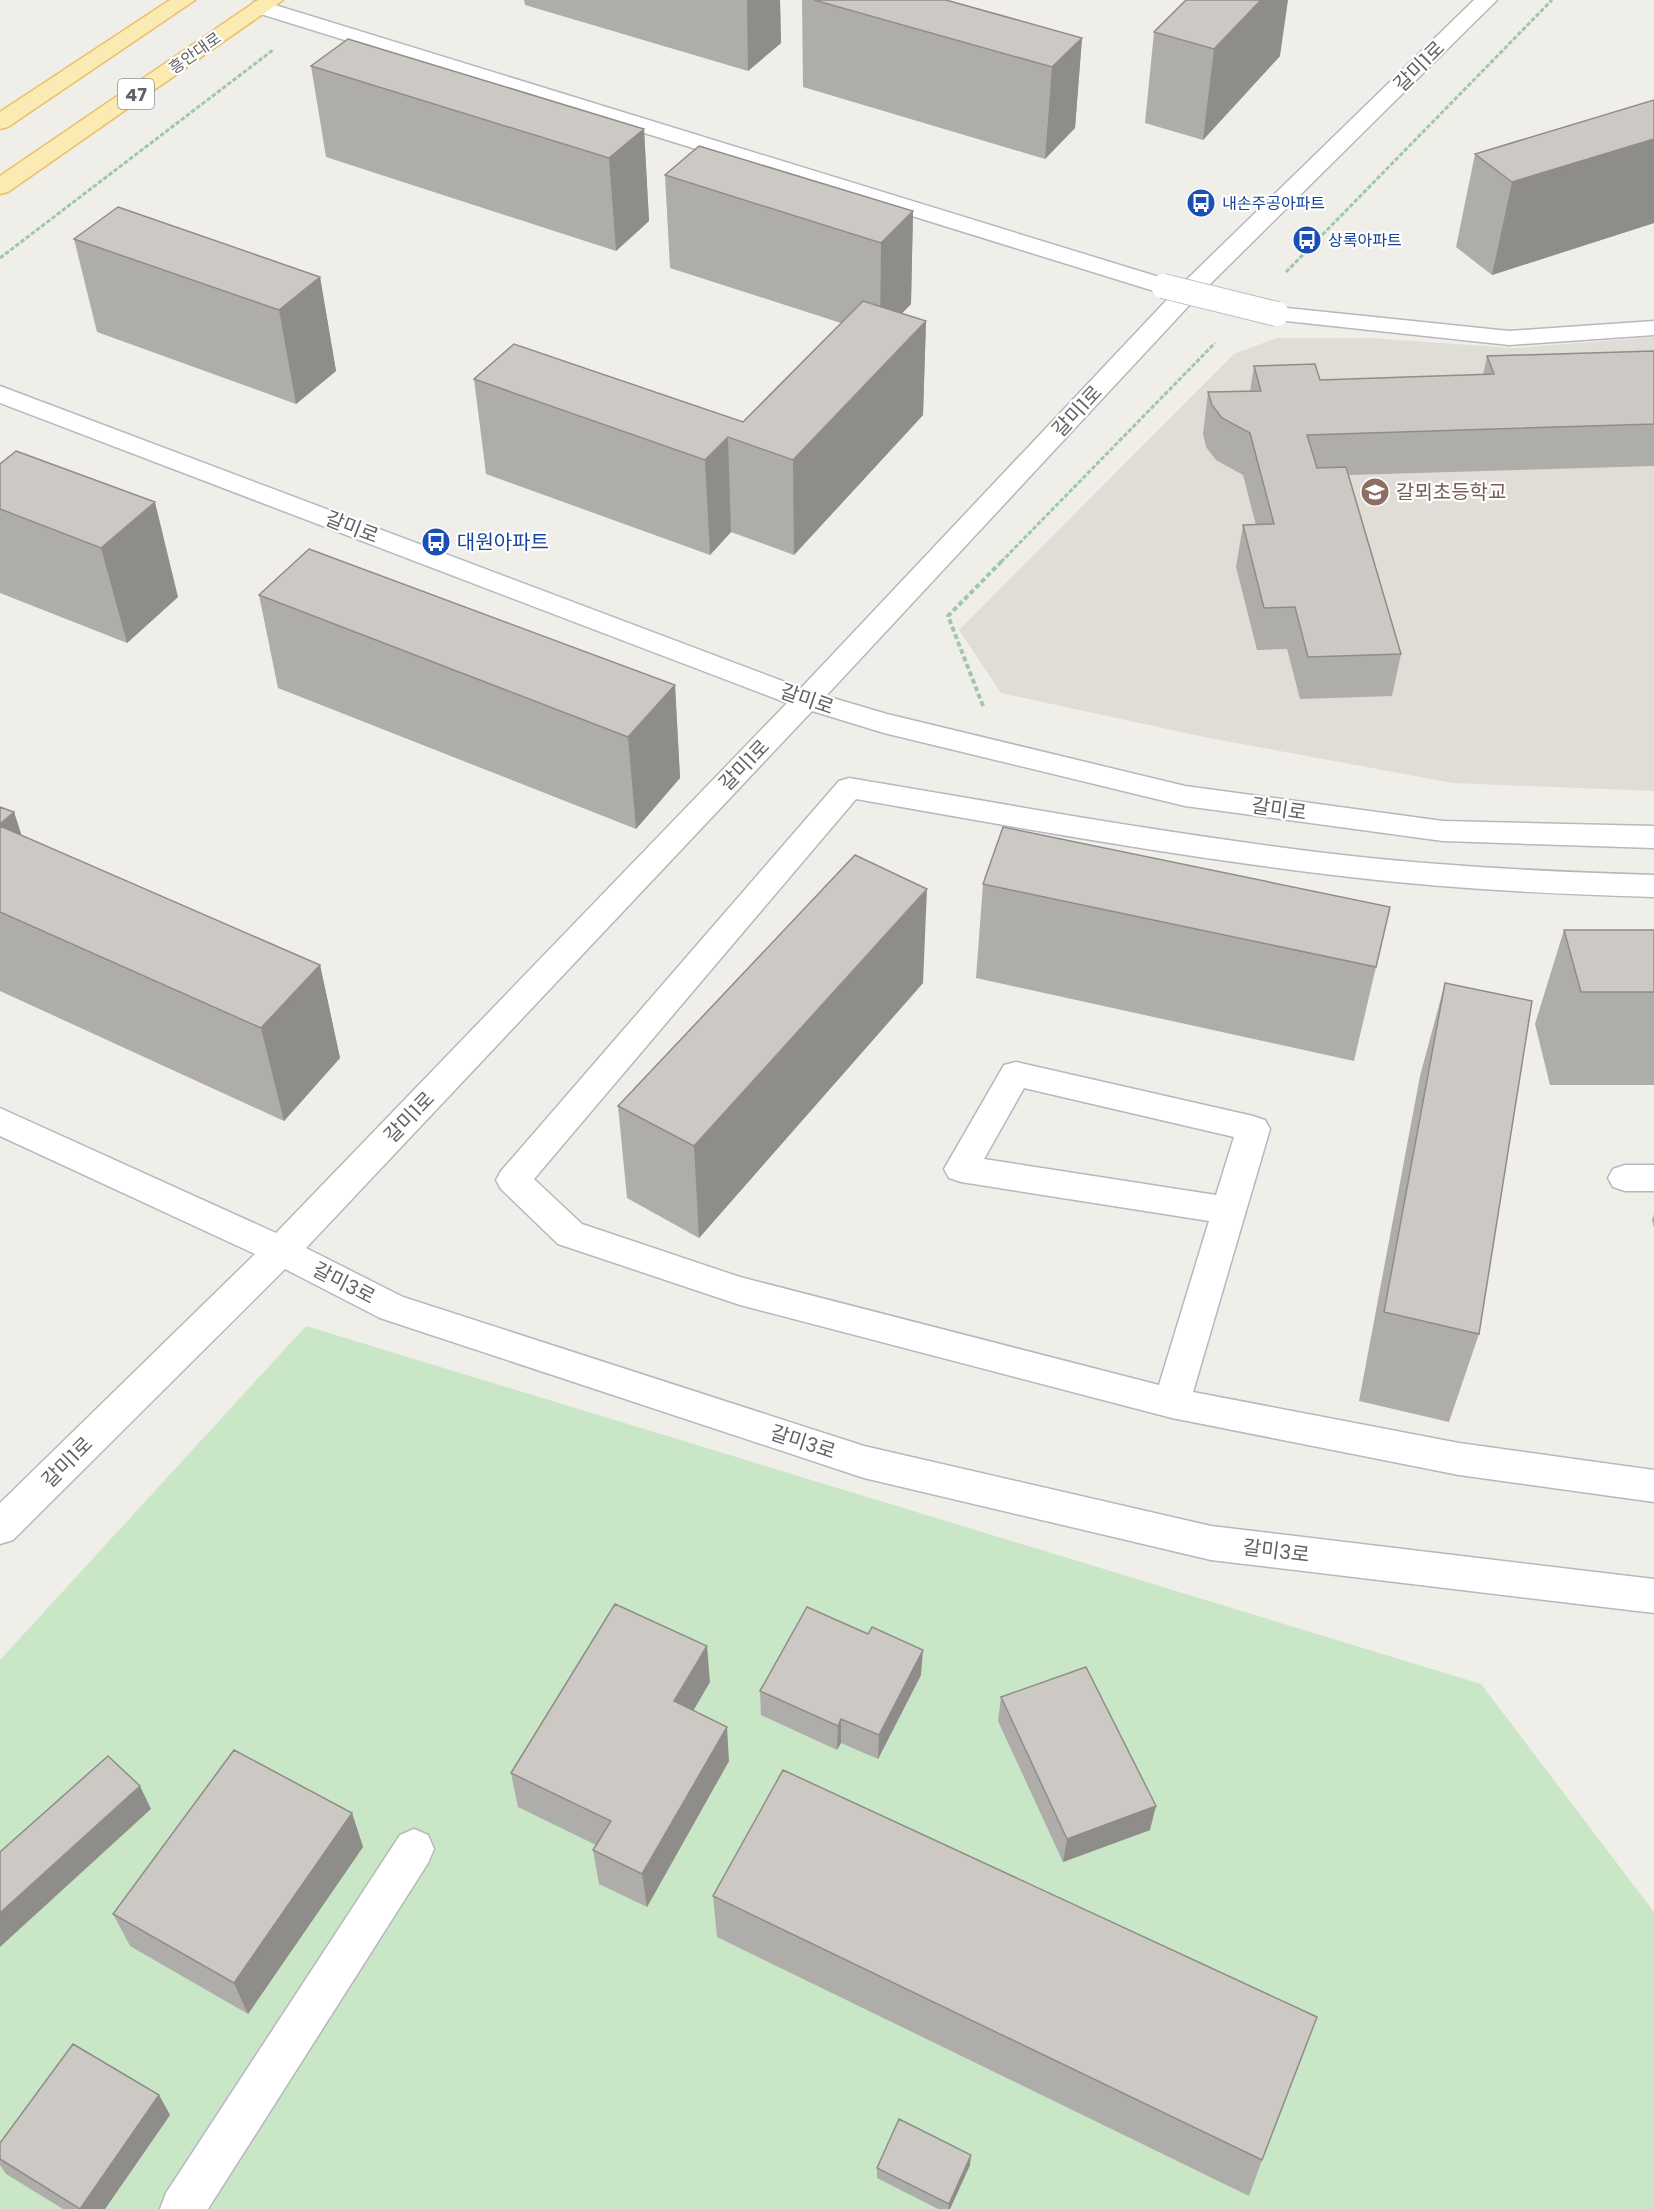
<svg xmlns="http://www.w3.org/2000/svg" width="1654" height="2209" font-family="Poppins,'Noto Sans KR',sans-serif">
<rect width="100%" height="100%" fill="#f0eee8"/>
<path fill="#e0ddd7" d="M1654,337V791L1453,783L1209,738L1001,693L959,630L1234,354L1277,338H1369L1514,348Z"/>
<path fill="#c9e6c7" d="M306,1326L1481,1684L1654,1912V2209H0V1660Z"/>
<g fill="none" stroke-linecap="round" stroke-linejoin="round">
<g stroke="#b5b8bc" stroke-width="3">
<path id="minor" d="M1474,0H1497L1196,298L826,696L887,714L1185,786L1443,821L1654,826V848L1443,841L1185,806L884,733L812,711L306,1248L403,1297L864,1446L1211,1526L1654,1579V1613L1211,1560L864,1478L380,1318L285,1269L13,1540L0,1544V1503L255,1254L0,1136V1108L276,1233L787,703L0,403V386L801,688L1178,288Z
M262,1L1172,281L1175,286L1172,291L1163,293L1154,291L254,12L251,7L254,2Z
M1277,307L1509,331L1654,321V335L1509,345L1268,319L1265,314L1268,309Z
M849,778C1016,806 1183,837 1351,856C1452,867 1553,872 1654,875V897C1552,894 1451,889 1350,877C1184,858 1020,828 856,799L534,1179L582,1224L740,1277L1159,1385L1209,1221L961,1182L949,1178L944,1169L1004,1065L1016,1062L1253,1116L1265,1120L1270,1129L1193,1392L1459,1443L1654,1470V1502L1459,1475L1172,1418L740,1305L558,1244L501,1189L496,1180L501,1171L839,781ZM1024,1088L1234,1137L1216,1195L984,1159Z
M1625,1165H1654V1191H1625L1613,1187L1608,1178L1613,1169Z
M414,1829L428,1835L434,1849L428,1863L208,2209H160L166,2193L400,1835Z"/>
</g>
<g stroke="#eabf68" stroke-width="3">
<path id="major" d="M170,0H195L8,127L0,129V112Z
M258,0H283L8,192L0,194V176Z"/>
</g>
<path stroke="#a0c7a9" stroke-width="3" stroke-dasharray="4.5 2" stroke-linecap="butt" d="M0,258L273,50
M1286,272L1552,0
M1001,562L1215,343"/>
<path stroke="#a0c7a9" stroke-width="4" stroke-dasharray="5 3" stroke-linecap="butt" d="M983,706L948,616L1002,561"/>
<use href="#minor" fill="#fff" fill-rule="evenodd"/>
<use href="#major" fill="#fbebb3" fill-rule="evenodd"/>
<g stroke="#b5b8bc" stroke-width="26" stroke-linecap="butt">
<path id="minor-bridge" d="M1163,286L1277,314"/>
</g>
<use href="#minor-bridge" stroke="#fff" stroke-width="24"/>
</g>
<path fill="#afada9" d="M524,0H780L781,43L748,71L525,5Z
M802,0H946L1082,38L1075,128L1045,159L803,87Z
M1154,32L1280,56L1203,140L1145,123Z
M311,66L644,129L649,221L616,251L326,157Z
M1654,100V223L1492,275L1456,247L1475,154Z
M665,175L913,211L911,304L902,313L926,321L923,415L794,555L731,532L710,555L486,474L474,379L743,422L841,323L670,268Z
M74,239L320,277L336,371L296,404L97,332Z
M1654,351V466L1349,475L1401,654L1392,696L1300,699L1287,649L1257,650L1236,567L1243,525H1256L1243,475L1216,460L1206,447L1203,434L1208,392L1250,391L1254,366L1320,380L1483,375L1487,356Z
M0,464L178,597L127,643L0,593Z
M259,595L675,685L680,778L636,829L278,688Z
M0,807L14,812L21,835L320,965L340,1058L284,1121L0,991Z
M983,884L1390,907L1354,1061L976,978Z
M1564,930H1654V1085H1550L1535,1024Z
M923,983L699,1238L627,1198L618,1106Z
M1445,983L1479,1334L1449,1422L1359,1401L1420,1076Z
M1654,1214V1228L1652,1220Z
M921,1675L878,1759L841,1743L837,1750L761,1715L760,1691Z
M710,1682L693,1710L729,1761L647,1907L599,1884L593,1850L596,1845L518,1807L511,1773Z
M1001,1697L1150,1830L1063,1862L998,1721Z
M352,1813L363,1847L248,2014L130,1946L113,1914Z
M713,1896L1262,2160L1249,2196L717,1937Z
M159,2095L170,2115L105,2209H63L6,2174L0,2165V2143Z
M970,2165L950,2209H938L877,2178V2168Z"/>
<path fill="#8f8d8a" d="M747,0H780L781,43L748,71Z
M1261,0H1288L1280,56L1203,140L1214,49Z
M1082,38L1075,128L1045,159L1052,67Z
M644,129L649,221L616,251L609,158Z
M1654,139V223L1492,275L1512,182Z
M913,211L911,304L880,336L881,243Z
M320,277L336,371L296,404L279,310Z
M926,321L923,415L794,555L793,460Z
M728,437L731,532L710,555L705,460Z
M155,502L178,597L127,643L101,548Z
M675,685L680,778L636,829L628,737Z
M14,812L45,907L0,829V824Z
M927,889L923,983L699,1238L694,1146Z
M320,965L340,1058L284,1121L261,1028Z
M707,1646L710,1682L678,1737L674,1701Z
M923,1650L921,1675L878,1759L879,1735Z
M841,1719V1743L837,1750L838,1726Z
M727,1727L729,1761L647,1907L642,1874Z
M140,1786L151,1809L0,1947V1913Z
M1156,1806L1150,1830L1063,1862L1067,1839Z
M352,1813L363,1847L248,2014L234,1983Z
M159,2095L170,2115L105,2209H80Z
M971,2155L970,2165L950,2209H948L949,2204Z"/>
<path fill="#ccc9c5" stroke="#8f8d8a" stroke-width="1.5" d="M814,0H946L1082,38L1052,67Z
M1186,0H1261L1214,49L1154,32Z
M348,39L644,129L609,158L311,66Z
M1654,100V139L1512,182L1475,154Z
M699,146L913,211L881,243L665,175Z
M118,207L320,277L279,310L74,239Z
M863,301L926,321L793,460L728,437L705,460L474,379L514,344L743,422Z
M1654,351V424L1307,435L1317,468L1346,467L1401,654L1308,657L1295,607L1264,608L1243,525L1274,524L1250,433L1222,418L1212,405L1208,392L1261,391L1254,366L1315,364L1320,380L1494,374L1487,356Z
M16,451L155,502L101,548L0,509V464Z
M309,549L675,685L628,737L259,595Z
M0,807L14,812L0,824Z
M0,826L320,965L261,1028L0,912Z
M1003,827L1390,907L1376,967L983,884Z
M855,855L927,889L694,1146L618,1106Z
M1564,930H1654V992H1581Z
M1445,983L1532,1001L1479,1334L1384,1312Z
M615,1604L707,1646L674,1701L727,1727L642,1874L593,1850L611,1821L511,1773Z
M807,1607L868,1634L872,1627L923,1650L879,1735L841,1719L838,1726L760,1691Z
M1086,1667L1156,1806L1067,1839L1001,1697Z
M234,1750L352,1813L234,1983L113,1914Z
M108,1756L140,1786L0,1913V1852Z
M783,1770L1317,2017L1262,2160L713,1896Z
M73,2044L159,2095L80,2209L0,2159V2143Z
M899,2119L971,2155L949,2204L877,2168Z"/>
<defs>
<g id="bus-disc" transform="scale(1.5)"><circle r="9.5" fill="#1a4fb4" stroke="#fff"/><path d="M-5-6H5V4H4V6H2V4H-2V6H-4V4H-5ZM-3.5-4V0h7V-4ZM-3.5 1.2v1.5H-2V1.2ZM2 1.2v1.5H3.5V1.2Z" fill="#fff"/></g>
<g id="school-disc" transform="scale(1.5)"><circle r="9.5" fill="#8d6e63" stroke="#fff"/><path d="M0-5L7-2L0 1L-7-2ZM-4 1L0 2.5L4 1V4Q0 6-4 4Z" fill="#fff"/></g>
</defs>
<g fill-rule="evenodd">
<use href="#bus-disc" x="1201" y="203"/>
<use href="#bus-disc" x="1307" y="240"/>
<use href="#school-disc" x="1375" y="492"/>
<use href="#bus-disc" x="436" y="542"/>
</g>
<g text-anchor="middle" dominant-baseline="central" stroke-width="4.5" stroke-linejoin="round" paint-order="stroke">
<g font-size="16" fill="#5f6367" stroke="#fff">
<text transform="translate(195 53) rotate(-35)">흥안대로</text>
</g>
<g font-size="16" fill="#164399" stroke="#fff" text-anchor="start">
<text x="1222" y="203">내손주공아파트</text>
<text x="1328" y="240">상록아파트</text>
</g>
<rect fill="#fff" stroke="#8f9295" stroke-width="1.5" x="118" y="79" width="36" height="30" rx="4.5"/>
<g font-size="18" font-weight="bold" fill="#5f6367">
<text x="136" y="94">47</text>
</g>
<g font-size="20" fill="#5f6367" stroke="#fff">
<text transform="translate(1419 66) rotate(-45)">갈미1로</text>
<text transform="translate(1077 411) rotate(-47)">갈미1로</text>
<text transform="translate(352 527) rotate(21)">갈미로</text>
<text transform="translate(807 699) rotate(19)">갈미로</text>
<text transform="translate(744 765) rotate(-46)">갈미1로</text>
<text transform="translate(1279 809) rotate(8)">갈미로</text>
<text transform="translate(409 1117) rotate(-46)">갈미1로</text>
<text transform="translate(344 1283) rotate(27)">갈미3로</text>
<text transform="translate(803 1442) rotate(18)">갈미3로</text>
<text transform="translate(67 1462) rotate(-45)">갈미1로</text>
<text transform="translate(1276 1551) rotate(7)">갈미3로</text>
</g>
<g font-size="20" fill="#785e54" stroke="#fff" text-anchor="start">
<text x="1396" y="492">갈뫼초등학교</text>
</g>
<g font-size="20" fill="#164399" stroke="#fff" text-anchor="start">
<text x="457" y="542">대원아파트</text>
</g>
</g>
</svg>
